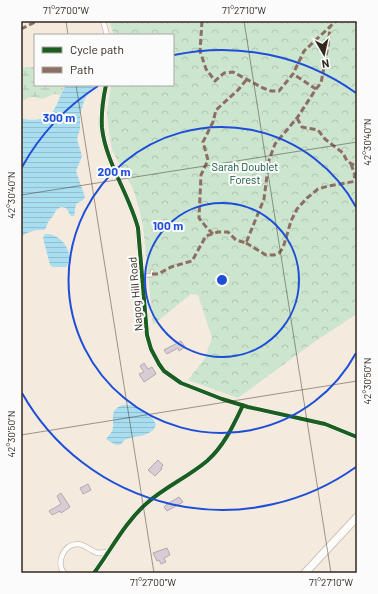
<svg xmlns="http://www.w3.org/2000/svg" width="378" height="594" font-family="Barlow,sans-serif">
<defs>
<pattern id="wetland-marsh" width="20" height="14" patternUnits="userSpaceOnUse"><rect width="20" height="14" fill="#cce5ce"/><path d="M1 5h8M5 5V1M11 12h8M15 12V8" fill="none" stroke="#b0c4b0"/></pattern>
<pattern id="park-crowns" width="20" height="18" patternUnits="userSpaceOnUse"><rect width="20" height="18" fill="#cce5ce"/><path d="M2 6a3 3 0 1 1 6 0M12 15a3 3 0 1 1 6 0" fill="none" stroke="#b0c4b0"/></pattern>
<pattern id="water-rules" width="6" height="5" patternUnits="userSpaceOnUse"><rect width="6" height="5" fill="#a9ddf0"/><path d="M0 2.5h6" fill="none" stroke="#92becd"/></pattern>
</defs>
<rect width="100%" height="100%" fill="#f5eade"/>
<path fill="url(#wetland-marsh)" d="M26,67H35V85H67L63,89L60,95L54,94L42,99C33,96 29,96 21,102V69Z"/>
<path fill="url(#park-crowns)" d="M109,21H357V314L317,340L238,398L188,380L205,358L212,338L198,295L191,294L153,325L143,226L139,208L133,189L112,150L109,132L107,113L111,85H173V35H114Z"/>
<path fill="url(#water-rules)" d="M67,85H97L85,98L80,114V129L77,139L82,156L76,171L85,197L83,200L76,204L74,216H71L66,208L61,207L56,210L53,216L48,222L46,228L44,230H36L27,233L21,237V118C32,122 49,120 55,108C60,100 60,92 67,85Z
M45,234C61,233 76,253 66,267H53L50,265L43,238Z
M122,405H134L153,419L156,425C151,438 133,435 125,440C122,442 122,445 117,445C114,444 109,441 106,439C108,436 111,434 112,431C116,420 107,412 122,405Z"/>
<path fill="#d8cdd6" stroke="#b1aaaa" d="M181,341L185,347L179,351L178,348L167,354L164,350Z
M144,363L148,369L152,367L156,374L144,382L139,374L144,372L140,366Z
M158,460L163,465L161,468L162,469L155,476L148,470Z
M88,484L91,490L83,494L80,488Z
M61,493L70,507L61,513L60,511L52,515L49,511L61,504L57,496Z
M179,497L183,502L167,511L164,507L166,505Z
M167,548L170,555L164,558L166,562L161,564L159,560L157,561L153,553Z"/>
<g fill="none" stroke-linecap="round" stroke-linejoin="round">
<g stroke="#c6bdb3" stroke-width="4.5">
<path id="lane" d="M142,276L152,275V271"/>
</g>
<g stroke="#c6bdb3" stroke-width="6">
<path id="street" d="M103,21L107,35
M106,85C103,99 101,113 102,128C106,163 129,194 138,228L147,335L151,349L159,364L164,371L181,383L222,399L248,407L325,424L357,437
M64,573C56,563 63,545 77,544C85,544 90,551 98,553C101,553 104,552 107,552
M94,573C111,550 125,522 147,503C165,487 188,477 207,461C224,446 233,426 243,405"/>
</g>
<g stroke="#c6bdb3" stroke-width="9">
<path id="secondary" d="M305,573L357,517"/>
</g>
<use href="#lane" stroke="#fefcfa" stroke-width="2.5"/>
<use href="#street" stroke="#fefcfa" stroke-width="4.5"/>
<use href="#secondary" stroke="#fefcfa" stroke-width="7"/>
<path stroke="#8d6e63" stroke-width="3" stroke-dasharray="6 3" stroke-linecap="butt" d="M202,21L200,51L206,69L215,81L224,73L233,72L263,88L271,91H279L293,74L304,51L336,21
M21,29L37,21
M316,89L321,83L328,46L330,28
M297,118L302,127L318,130L325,139L343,153L347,161L357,167
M351,164L355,175L354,181
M213,234L207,228L199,218L201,175L208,160L203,142L213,122L216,110L238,90L247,79
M246,243L266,255H274L279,253L283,248L291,221L297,209L307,198L318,189L328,186L357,181
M152,274H158L171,267L192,261L206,236L218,232H228L236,240L246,243L264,199L269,160L275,144L297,118L316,89L293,74"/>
<g stroke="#fbfbfb" stroke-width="6">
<path id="cycleway" d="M106,85C103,99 101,113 102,128C106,163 129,194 138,228L147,335L151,349L159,364L164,371L181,383L222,399L248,407L325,424L357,437
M94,573C111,550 125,522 147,503C165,487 188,477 207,461C224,446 233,426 243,405"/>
</g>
<use href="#cycleway" stroke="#1b5e20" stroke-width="4"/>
</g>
<path fill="none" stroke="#33291f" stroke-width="1" stroke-opacity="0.45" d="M66,21L68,35M244,21L331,573M76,85L154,573M21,195L357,142M21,435L357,381"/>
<g fill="none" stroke="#1d4ed8" stroke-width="2">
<circle cx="222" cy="280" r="77"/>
<path d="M356 353A153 153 0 1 1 356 207"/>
<path d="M356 467A230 230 0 0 1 22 393M22 167A230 230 0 0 1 98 86M174 55A230 230 0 0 1 356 93"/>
</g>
<g text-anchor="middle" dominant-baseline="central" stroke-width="4" stroke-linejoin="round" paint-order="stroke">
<g font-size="11" fill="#0e5536" stroke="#fbfbfb">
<text x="245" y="166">Sarah Doublet<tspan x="245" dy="13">Forest</tspan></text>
</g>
<g font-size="11" fill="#33291f" stroke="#fbfbfb">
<text transform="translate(135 294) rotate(-95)">Nagog Hill Road</text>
</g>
</g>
<circle cx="222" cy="280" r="6" fill="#1d4ed8" stroke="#fbfbfb" stroke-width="2"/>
<g font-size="12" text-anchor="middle" font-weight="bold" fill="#1d4ed8" stroke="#fbfbfb" stroke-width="4" stroke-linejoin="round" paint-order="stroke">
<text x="59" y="122">300 m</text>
<text x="114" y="176">200 m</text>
<text x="168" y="230">100 m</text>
</g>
<rect width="378" height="594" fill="none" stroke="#fbfbfb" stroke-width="44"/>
<rect x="34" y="34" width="140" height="52" fill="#fbfbfb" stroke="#aba7a3"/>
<rect x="42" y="47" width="20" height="6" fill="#1b5e20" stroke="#aba7a3"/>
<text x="70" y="54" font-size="12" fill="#33291f">Cycle path</text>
<rect x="42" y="67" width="20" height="6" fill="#8d6e63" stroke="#aba7a3"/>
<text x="70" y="74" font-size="12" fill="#33291f">Path</text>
<g transform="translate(324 54) rotate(171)" stroke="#fbfbfb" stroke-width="3" paint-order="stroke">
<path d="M0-3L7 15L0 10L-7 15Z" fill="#33291f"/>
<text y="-6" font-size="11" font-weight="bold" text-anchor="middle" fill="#33291f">N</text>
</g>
<rect x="22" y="22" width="334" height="550" fill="none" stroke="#33291f" stroke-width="1.5"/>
<g font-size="10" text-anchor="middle" fill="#33291f">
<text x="66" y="14">71°27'00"W</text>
<text x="244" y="14">71°27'10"W</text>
<text transform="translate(367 142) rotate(-90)" y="4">42°30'40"N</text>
<text transform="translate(11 195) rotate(-90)" y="4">42°30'40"N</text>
<text transform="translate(367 381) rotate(-90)" y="4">42°30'50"N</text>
<text transform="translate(11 434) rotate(-90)" y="4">42°30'50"N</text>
<text x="153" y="586">71°27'00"W</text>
<text x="331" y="586">71°27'10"W</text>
</g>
</svg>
